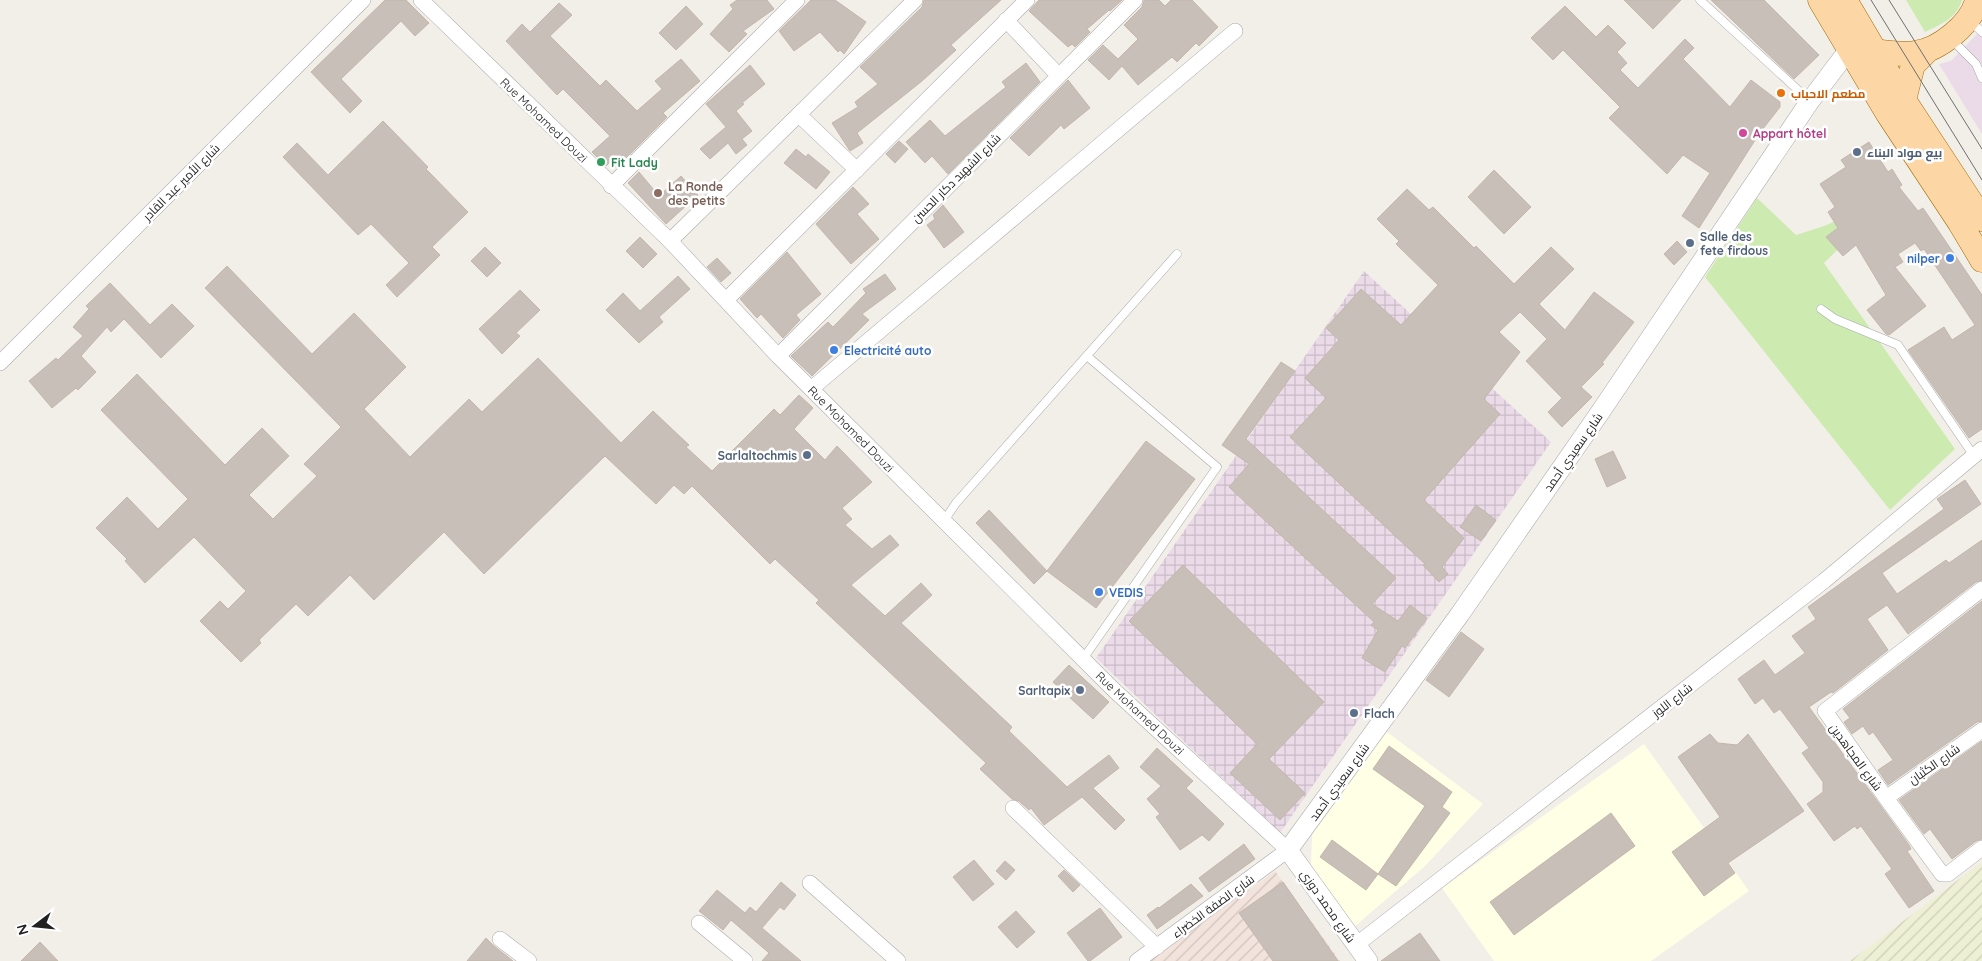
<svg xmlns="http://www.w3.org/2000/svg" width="1982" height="961" font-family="Quicksand,Cairo,sans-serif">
<defs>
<pattern id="industrial-grid" width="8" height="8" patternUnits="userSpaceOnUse" patternTransform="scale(1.25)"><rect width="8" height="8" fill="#ebdbe8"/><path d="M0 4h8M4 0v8" fill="none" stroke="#c9bcc7"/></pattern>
<pattern id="military-furrows" width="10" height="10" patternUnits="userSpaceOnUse" patternTransform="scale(1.25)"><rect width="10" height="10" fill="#f3e3dd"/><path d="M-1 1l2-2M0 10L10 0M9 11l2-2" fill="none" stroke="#d0c2bd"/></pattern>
<pattern id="farmland-furrows" width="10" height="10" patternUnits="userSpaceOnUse" patternTransform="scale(1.25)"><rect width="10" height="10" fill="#eef0d5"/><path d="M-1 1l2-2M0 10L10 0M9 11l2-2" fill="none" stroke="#ccceb7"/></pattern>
</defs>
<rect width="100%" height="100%" fill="#f2efe9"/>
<path fill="url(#industrial-grid)" d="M1364,271L1551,442L1280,833L1096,658Z"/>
<path fill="#ffffe5" d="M1387,732L1483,804L1424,867L1355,926L1311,866L1312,835Z
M1644,744L1749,891L1651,961H1494L1442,888Z"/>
<path fill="url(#military-furrows)" d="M1275,871L1340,961H1149Z"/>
<path fill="#ebdbe8" d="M1982,29V134L1939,64L1951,61Z"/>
<path fill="url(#farmland-furrows)" d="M1982,862V961H1850Z"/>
<path fill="#cdebb0" d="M1906,0H1962C1957,18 1940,25 1925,32Z
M1901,188L1824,263L1955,449L1890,510L1705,277L1757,198L1796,235L1827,225Z"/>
<path fill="#c7bfb8" stroke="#c4b6ab" d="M385,0H406L429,23L415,36L401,21L341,79L362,101L350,113L311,72Z
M737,0H767L774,9L743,31L747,34L729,52L710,34L733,9L730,5Z
M811,0H835L866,22L844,54L840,50L838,52L820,32L794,51L779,31Z
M924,0H1001L951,45L956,50L922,81L857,133L863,143L850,151L832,123L858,107L855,102L878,84L860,67L922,7Z
M1039,0H1122L1110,11L1109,10L1087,29L1090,32L1075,47L1072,44L1068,47L1029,11Z
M1144,0H1159L1165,6L1171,0H1192L1218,27L1199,46L1196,43L1177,62L1172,57L1138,85L1122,66L1109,80L1088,60L1103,45L1118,59L1138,39L1124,25L1142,7Z
M1624,0H1681L1653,29Z
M1711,0H1764L1819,55L1794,79Z
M559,3L572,15L550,36L600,86L606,80L637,111L662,89L655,81L681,59L700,81L663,113L667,117L616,168L610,162L606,166L592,152L610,136L563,89L557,95L506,41L522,24L530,32Z
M686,6L703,24L676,50L659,33Z
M1565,6L1596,37L1608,25L1626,43L1617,52L1627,63L1620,70L1638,88L1685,39L1694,48L1683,59L1730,107L1751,80L1780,102V107L1759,134L1699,228L1682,216L1710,173L1683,155L1667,174L1609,118L1620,107L1563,50L1553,60L1531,38Z
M1026,63L1040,82L948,174L932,156L925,163L906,142L930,120L945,136L1006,87L1002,82Z
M750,65L765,84L742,103L744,104L736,111L752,131L742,139L747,145L736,154L728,143L710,159L700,149L726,127L706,104Z
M1068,80L1090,108L1064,129L1061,125L1029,156L1010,138Z
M383,121L428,167L426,169L468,212L432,247L440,255L397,297L386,285L409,263L371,224L358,235L283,157L297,143L328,175Z
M899,141L908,149L895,163L886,154Z
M1869,142L1888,172L1892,169L1902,185L1899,187L1918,211L1923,208L1982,295V429L1969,438L1908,350L1944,327L1952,340L1975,325L1924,249L1921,251L1915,243L1898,254L1903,262L1895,267L1926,306L1889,335L1886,334L1867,310L1886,295L1856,245L1843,256L1826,237L1838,228L1828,212L1835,207L1820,184L1846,167L1841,160Z
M796,149L806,157L808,154L830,172L816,189L784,163Z
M1494,170L1531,207L1504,234L1468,197Z
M639,172L659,196L681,176L698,195L666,224L628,183Z
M853,187L869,204L857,214L879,239L851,264L816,224Z
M1407,189L1429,210L1433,207L1474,248L1476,246L1514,284L1551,247L1574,269L1539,304L1565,330L1594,292L1634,322L1602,363L1604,364L1581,387L1592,397L1562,427L1548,412L1562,398L1526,361L1547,339L1520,312L1499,332L1520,352L1484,399L1500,414L1424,500L1464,538L1442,567L1448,574L1439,582L1423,565L1425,564L1290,437L1326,398L1305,378L1339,340L1326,328L1361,289L1401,325L1438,285L1396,244L1399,241L1377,219Z
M943,205L964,232L944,248L927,225L935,219L933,215Z
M640,237L657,254L643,268L626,251Z
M1677,241L1687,252L1674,265L1664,254Z
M485,247L501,263L487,277L471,261Z
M787,252L821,294L796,315L800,320L783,338L761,314L757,318L740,299Z
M717,258L731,273L721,282L707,267Z
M227,266L312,354L354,313L406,367L364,409L410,457L469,399L482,412L538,358L621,443L653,411L689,445L686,447L712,471L774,409L780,415L799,395L813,408L794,429L825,460L837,446L872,482L842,508L852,519L845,525L872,549L890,535L899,545L851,585L885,616L921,583L932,595L901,623L1012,727L1009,731L1067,787L1109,755L1119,768L1093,788L1125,820L1115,830L1082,797L1044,825L1031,808L1029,810L1019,801L1012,799L980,769L986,763L816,603L819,600L775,559L770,564L692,486L684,494L674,485L656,504L605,456L484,574L444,532L374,600L350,575L308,616L296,604L259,640L261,643L241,662L200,621L220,601L228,609L246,591L194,537L145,583L125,561L127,559L96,528L127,497L158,529L188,499L101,410L137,374L225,465L262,428L289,456L249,495L273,519L317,476L304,464L341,427L205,288Z
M885,274L896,289L862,314L869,320L812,376L791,356L828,322L833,327L866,293L863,289Z
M678,276L690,289L659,317L663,322L639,343L606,310L623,293L640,311Z
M110,283L150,325L172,304L194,326L161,358L124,319L111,332L107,327L81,356L96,372L78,390L76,388L52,408L29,381L56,358L58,360L83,336L73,327L89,309L86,306Z
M520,290L540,310L516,333L520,336L502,354L479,329Z
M1281,362L1295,371L1246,439L1396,578L1372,604L1398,621L1410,605L1427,618L1405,648L1402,646L1385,672L1362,658L1378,630L1371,625L1374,622L1229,487L1249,464L1222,445Z
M1146,441L1195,479L1096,608L1047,571Z
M1613,451L1626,478L1607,487L1595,459Z
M1965,480L1981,504L1882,573L1897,594L1946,560L1949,563L1982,540V580L1976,582L1908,634L1887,605L1867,619L1888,650L1833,693L1831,692L1809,707L1909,845L1911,849L1907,851L1934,891L1909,908L1885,874L1892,869L1861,826L1857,829L1855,826L1834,841L1807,804L1823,792V782L1802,753L1809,748L1780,709L1774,713L1763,698L1755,704L1738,679L1764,660L1775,675L1805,653L1792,636L1816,619L1808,607L1944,509L1937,499Z
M1476,505L1496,520L1481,541L1460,527Z
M989,510L1047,571L1034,584L976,523Z
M1183,565L1324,702L1269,759L1305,793L1280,820L1230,773L1257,744L1129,621Z
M1982,601V721L1977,722L1888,785L1878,770L1893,760L1873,732L1869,735L1863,726L1852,734L1844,722L1850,718L1843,709Z
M1461,632L1484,649L1449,697L1426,680Z
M1069,665L1109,702L1093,719L1053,682Z
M1710,734L1718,743L1737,745L1748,734L1804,811L1728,863L1735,873L1704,896L1672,852L1720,817L1678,757Z
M1982,741V839L1976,841L1952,859L1930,829L1924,834L1899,800Z
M1389,746L1452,792L1442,807L1450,813L1396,886L1378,874L1425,806L1373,769Z
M1157,748L1193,781L1186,788L1224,824L1209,841L1202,835L1180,850L1156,817L1160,814L1147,799L1161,786L1140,767Z
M1611,813L1635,846L1514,935L1490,902Z
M1332,840L1378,874L1366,890L1320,857Z
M1244,844L1255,859L1209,892L1199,878Z
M974,860L994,884L973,901L953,877Z
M1005,861L1015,870L1006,880L996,871Z
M1064,870L1080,885L1073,892L1058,876Z
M781,882L796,895L784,910L780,907L762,928L801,961H762L769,953L731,920L723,930L699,911L717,890L745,913L750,907L756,912Z
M1283,882L1338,961H1273L1239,913Z
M1191,884L1203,896L1157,929L1147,915L1158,907L1159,908Z
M1100,908L1122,937L1090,961H1088L1067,933Z
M1016,911L1035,932L1017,948L998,927Z
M1420,933L1440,961H1381Z
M486,938L494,946L513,961H467Z
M40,942L58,961H21Z"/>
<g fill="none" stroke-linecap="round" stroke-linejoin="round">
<g stroke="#a9a9a9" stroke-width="9">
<path id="service" d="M1700,0L1810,101
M1969,20L1982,32
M1952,40L1976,64L1982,78
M1821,309L1835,319L1898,345L1974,456
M944,521L956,503L1177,254
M1083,659L1217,467L1087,356"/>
</g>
<g stroke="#a9a9a9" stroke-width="16">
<path id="minor" d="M421,0L670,241L778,356L1115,691L1288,850L1137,961
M1006,20L1059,76
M799,115L857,170
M611,186L797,0
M670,241L915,0
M726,300L1027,0
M778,356L1135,0
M0,363L363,0
M811,389L1235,31
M1982,589L1825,711L1886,798L1942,874H1948L1982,848
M1886,798L1982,730
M1013,808L1157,947
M810,883L898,961
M699,923L745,961
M500,939L529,961
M1356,945L1824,581L1982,449"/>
</g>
<g stroke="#a9a9a9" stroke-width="20">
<path id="tertiary" d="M1368,961L1288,850L1460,614L1601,411L1810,101L1850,48"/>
</g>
<g stroke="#a06b00" stroke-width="25">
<path id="primary" d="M1820,0L1888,114L1960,223L1982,260
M1845,0L1904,100L1982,219
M1861,49C1878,51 1898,56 1915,53C1939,50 1972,24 1977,0
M1904,100L1913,65L1929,49"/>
</g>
<use href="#service" stroke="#fff" stroke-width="8"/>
<use href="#minor" stroke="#fff" stroke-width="15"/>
<use href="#tertiary" stroke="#fff" stroke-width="19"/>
<use href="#primary" stroke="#fcd6a4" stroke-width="24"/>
<path stroke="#707070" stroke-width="1" d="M1871,0L1982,180
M1889,0L1982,149"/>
</g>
<circle fill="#e8710a" stroke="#fff" stroke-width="2" cx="1781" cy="93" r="5"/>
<circle fill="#d1479c" stroke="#fff" stroke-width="2" cx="1743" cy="133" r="5"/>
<g fill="#5c6f8a" stroke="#fff" stroke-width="2">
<circle cx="1857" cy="152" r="5"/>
<circle cx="1690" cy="243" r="5"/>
<circle cx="807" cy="455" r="5"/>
<circle cx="1080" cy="690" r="5"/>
<circle cx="1354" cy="713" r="5"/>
</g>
<circle fill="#2e9e5b" stroke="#fff" stroke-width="2" cx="601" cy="162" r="5"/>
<circle fill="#8d6e63" stroke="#fff" stroke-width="2" cx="658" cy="193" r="5"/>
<g fill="#3f7fe0" stroke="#fff" stroke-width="2">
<circle cx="1950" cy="258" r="5"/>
<circle cx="834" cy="350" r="5"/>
<circle cx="1099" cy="592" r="5"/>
</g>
<g text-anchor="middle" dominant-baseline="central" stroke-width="5" stroke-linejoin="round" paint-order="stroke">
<g font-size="12" font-weight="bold" fill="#c56008" stroke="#fff" text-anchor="start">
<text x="1791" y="93">مطعم الاحباب</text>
</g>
<g font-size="12" fill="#222" stroke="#fff">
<text transform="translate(544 120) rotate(44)">Rue Mohamed Douzi</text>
<text transform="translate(956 178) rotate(-45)">شارع الشهيد دكار الحسن</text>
<text transform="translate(181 182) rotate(-45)">شارع الأمير عبد القادر</text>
<text transform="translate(851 429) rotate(45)">Rue Mohamed Douzi</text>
<text transform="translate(1573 452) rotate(-55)">شارع سعيدي أحمد</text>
<text transform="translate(1672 700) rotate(-38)">شارع اللوز</text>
<text transform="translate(1140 713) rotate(43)">Rue Mohamed Douzi</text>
<text transform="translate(1856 757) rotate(54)">شارع المجاهدين</text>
<text transform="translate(1934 764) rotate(-35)">شارع الكثبان</text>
<text transform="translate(1339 782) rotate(-54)">شارع سعيدي أحمد</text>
<text transform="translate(1213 906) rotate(-36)">شارع الضفة الخضراء</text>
<text transform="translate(1328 906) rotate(55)">شارع محمد دوزي</text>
</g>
<g font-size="12" font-weight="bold" fill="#b23c85" stroke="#fff" text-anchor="start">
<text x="1753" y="133">Appart hôtel</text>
</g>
<g font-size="12" font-weight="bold" fill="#4e5e75" stroke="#fff" text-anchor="start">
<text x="1867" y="152">بيع مواد البناء</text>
<text x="1700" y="236">Salle des<tspan x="1700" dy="14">fete firdous</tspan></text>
<text x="797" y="455" text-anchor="end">Sarlaltochmis</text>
<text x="1070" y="690" text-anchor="end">Sarltapix</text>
<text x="1364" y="713">Flach</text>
</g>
<g font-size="12" font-weight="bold" fill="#27864d" stroke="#fff" text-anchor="start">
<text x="611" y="162">Fit Lady</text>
</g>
<g font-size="12" font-weight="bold" fill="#785e54" stroke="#fff" text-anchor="start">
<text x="668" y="186">La Ronde<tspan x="668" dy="14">des petits</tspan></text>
</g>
<g font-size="12" font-weight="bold" fill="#366cbe" stroke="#fff" text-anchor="start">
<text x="1940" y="258" text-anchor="end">nilper</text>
<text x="844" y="350">Electricité auto</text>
<text x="1109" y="592">VEDIS</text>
</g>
</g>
<g transform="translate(35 926) rotate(254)" stroke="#ffffff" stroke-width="4" paint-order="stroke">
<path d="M0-4L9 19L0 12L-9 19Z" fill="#222222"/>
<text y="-8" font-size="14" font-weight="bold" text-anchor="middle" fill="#222222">N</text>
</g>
</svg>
